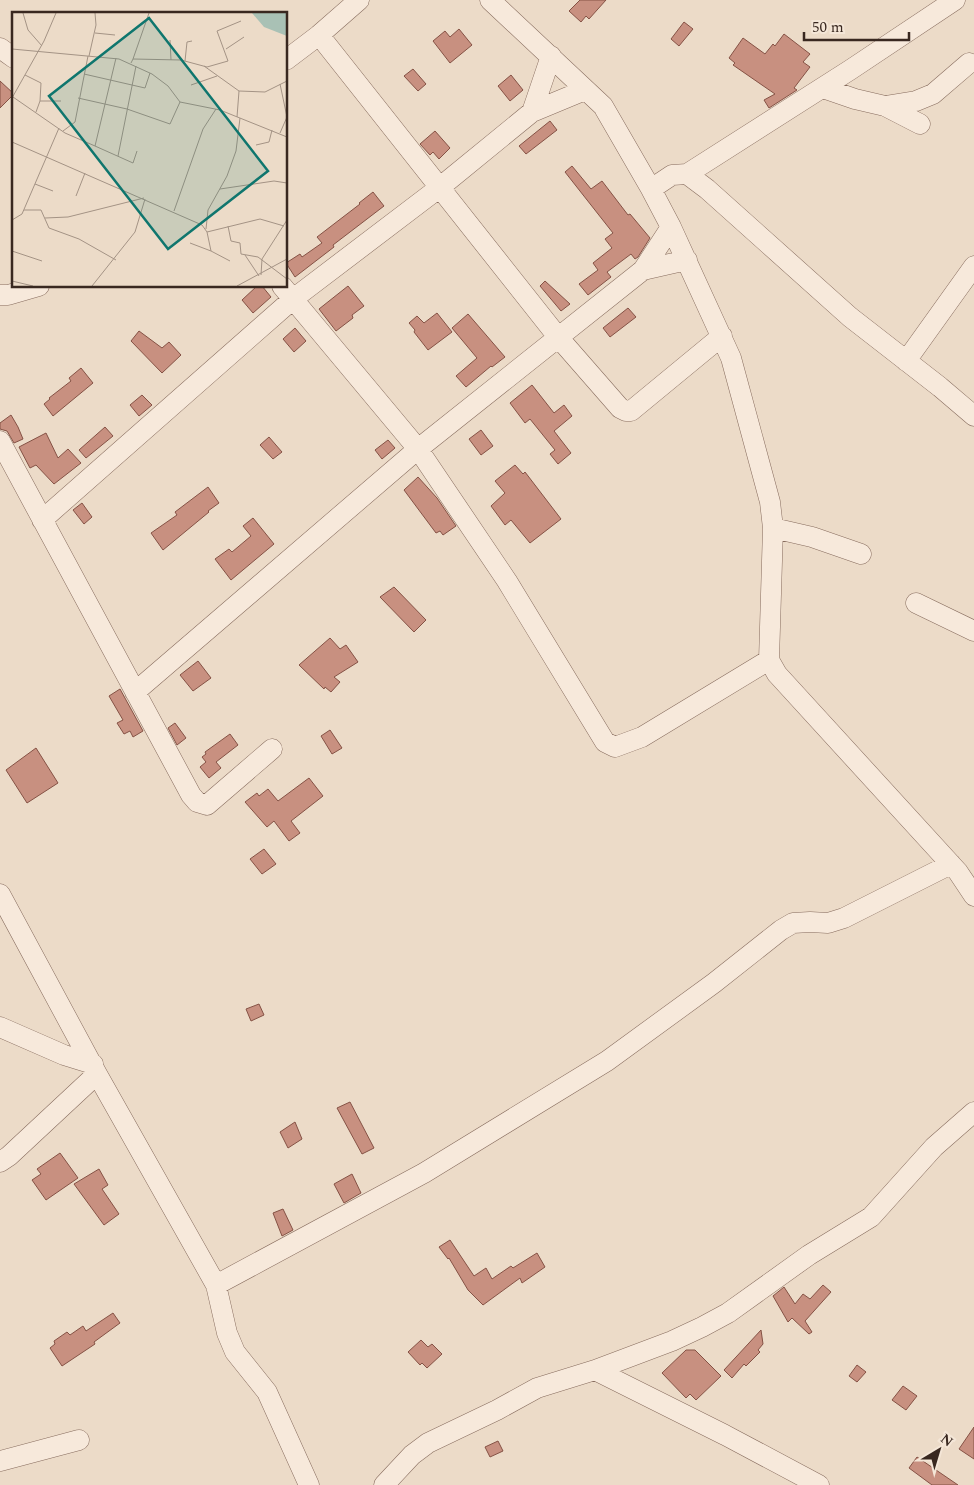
<svg xmlns="http://www.w3.org/2000/svg" width="974" height="1485" font-family="Spectral,serif">
<rect width="100%" height="100%" fill="#ecdbc8"/>
<path fill="#c89080" stroke="#855245" d="M580,0H606L589,19L586,16L581,22L569,11Z
M684,22L693,29L679,46L671,39Z
M459,29L472,45L450,63L433,41L445,31L450,37Z
M784,34L810,54L803,62L810,67L794,88L797,90L769,108L764,100L775,94L733,65L735,63L729,58L743,38L765,54L773,44L775,46Z
M413,69L426,84L418,91L404,76Z
M511,75L523,90L510,101L498,86Z
M0,81L14,94L0,108Z
M550,121L557,130L526,154L519,146Z
M435,131L450,148L439,159L433,152L430,155L420,144Z
M572,166L591,189L602,181L628,215L630,214L650,238L638,257L635,259L631,254L607,272L611,277L588,295L579,284L598,270L593,263L612,248L605,239L613,233L565,172Z
M373,192L384,206L333,245L334,247L295,277L286,263L300,254L302,257L322,243L317,237L360,204L359,203Z
M545,281L570,304L561,311L540,286Z
M257,286H262L271,297L253,313L242,300Z
M348,286L364,306L352,315L353,318L336,331L319,309Z
M628,308L636,317L610,337L603,328Z
M437,313L452,332L428,350L414,332L415,330L409,323L417,316L424,323Z
M468,314L505,357L492,367L491,366L466,387L456,376L477,358L452,328Z
M295,328L306,341L294,352L283,339Z
M139,331L162,348L169,342L181,355L162,373L131,341Z
M81,368L93,383L53,416L44,404L50,399L49,398L71,381L69,378Z
M532,385L554,413L564,405L572,416L554,431L571,453L558,464L550,454L555,450L530,419L525,423L510,403Z
M142,395L152,405L139,416L130,405Z
M11,415L18,427L23,439L14,443L7,431L0,429V423Z
M105,427L113,436L86,458L79,450Z
M481,430L493,446L481,455L469,439Z
M46,433L58,458L68,449L81,463L54,484L36,465L30,468L19,447Z
M269,437L282,452L273,459L260,445Z
M388,440L395,448L382,459L375,450Z
M515,465L523,474L525,472L561,519L530,543L511,520L505,525L491,506L505,493L495,481Z
M418,477L437,498L456,526L443,535L440,531L436,533L404,490Z
M208,487L219,503L208,511L209,512L163,550L151,533L177,515L175,512Z
M82,503L92,517L84,524L73,510Z
M253,518L274,544L231,580L215,559L229,549L232,552L251,536L243,526Z
M394,587L426,620L414,632L380,597Z
M330,638L340,649L346,645L358,662L334,677L340,682L331,692L325,687L324,689L299,665Z
M198,661L211,678L193,691L180,675Z
M120,689L143,731L133,737L130,731L124,734L117,723L123,720L109,696Z
M175,723L186,738L177,745L168,728Z
M330,730L342,748L332,754L321,736Z
M230,734L238,745L216,762L221,768L209,778L200,767L206,762L202,757L206,754L205,752Z
M36,748L58,783L27,803L6,770Z
M309,778L323,796L291,821L300,833L289,841L274,821L267,827L245,802L257,793L259,796L268,789L278,801Z
M264,849L276,864L262,874L250,859Z
M259,1004L264,1015L251,1021L246,1009Z
M350,1102L374,1148L362,1154L337,1108Z
M295,1122L302,1139L288,1148L280,1132Z
M60,1153L78,1178L46,1200L32,1180L41,1174L37,1169Z
M99,1169L108,1185L102,1189L119,1214L104,1225L74,1184Z
M352,1174L361,1193L344,1203L334,1184Z
M283,1209L293,1230L282,1236L273,1213Z
M450,1240L474,1276L486,1268L492,1279L511,1266L513,1268L537,1253L545,1267L522,1283L520,1278L483,1305L468,1290L449,1258L448,1259L439,1247Z
M823,1285L831,1292L805,1321L812,1332L809,1334L792,1318L788,1322L773,1296L784,1287L795,1304L803,1294L810,1299Z
M113,1313L120,1323L94,1342L95,1344L62,1366L50,1348L55,1344L54,1341L67,1332L70,1335L83,1326L86,1331Z
M761,1330L763,1344L758,1350L760,1352L746,1366L744,1364L732,1378L724,1370Z
M421,1340L428,1347L432,1344L442,1354L427,1368L422,1363L420,1365L408,1352Z
M686,1350H695L721,1376L696,1400L690,1394L686,1398L662,1373Z
M857,1365L866,1372L857,1382L849,1376Z
M903,1386L917,1396L906,1410L892,1400Z
M974,1427V1459L959,1449Z
M498,1441L503,1451L490,1457L485,1447Z
M917,1457L958,1485H932L909,1468Z"/>
<g fill="none" stroke-linecap="round" stroke-linejoin="round">
<g stroke="#876c5e" stroke-width="21">
<path id="minor" d="M490,0L603,106L651,189L671,227L731,358L770,502L773,528L769,660L777,674L958,872L974,896
M319,35L558,337L620,408L626,411H631L722,336
M0,48L14,58
M286,60L319,35L359,0
M823,88L855,99L885,106L920,124
M885,106L916,101L933,94L969,63
M532,112L551,56
M687,174L850,70L955,0
M651,189L672,175L687,174L707,189L850,317L940,387L974,416
M643,270L687,260
M282,286L418,449L507,581L605,742L615,747L642,737L769,660
M0,295H8L39,286
M906,361L974,266
M0,441L191,795L197,802L207,805L272,749
M42,520L293,299L439,188L532,112L585,90
M773,528L812,537L861,554
M916,603L974,631
M135,692L418,449L643,270L671,227
M0,894L97,1074L216,1285L227,1333L235,1352L267,1392L309,1485
M0,1027L64,1055L93,1064
M0,1162L9,1156L97,1074
M216,1285L424,1173L607,1061L714,983L781,930L793,923L810,922L828,923L844,918L951,864
M595,1370L725,1435L819,1485
M0,1461L79,1440
M384,1485L412,1455L428,1443L497,1410L537,1388L595,1370L672,1341L702,1327L728,1313L809,1255L871,1217L934,1147L974,1112"/>
</g>
<use href="#minor" stroke="#f7e9db" stroke-width="20"/>
</g>
<g transform="translate(12 12)">
<rect width="275" height="275" fill="#ecdbc8"/>
<path d="M240,1H275V24L252,15Z" fill="#a9c1b5"/>
<path fill="none" stroke="#a49385" stroke-width="1" d="M11,1L16,18L30,34M83,21L103,23M158,28L159,48M0,37L107,47L140,62L156,74L168,90L208,98L275,125M214,37L232,25M77,44L84,13L83,1M121,47L137,1M173,49L175,30L180,29M119,51L121,47L169,48L195,55L216,49L205,19L229,9M192,54L227,79L253,80L275,69M72,62L133,76L138,61M13,63L29,71L28,89M179,73L205,64M1,85L53,121L83,134L121,151L125,139M0,86L32,29L44,1M66,86L115,97L158,112L168,90M24,100L28,89H49M225,105L227,79M51,119L63,110L76,44M268,121L275,105L268,72M0,130L190,213L195,220L199,239L218,249M244,133L257,130L260,118M83,134L104,46M106,144L124,54M23,172L41,179M208,177L262,169L275,171M64,184L73,161M12,198H29L37,216L67,227L104,248M162,199L191,117L204,97M33,206L56,205L132,186M0,208L10,202L47,116M216,214L219,229L228,231L229,242L246,245L275,267M194,217L196,198L215,164L224,139L228,106M195,220L248,207L272,214M178,231L199,239M0,239L30,249M233,243L247,264M249,263L250,247L275,208M0,269L21,274M80,274L123,220L133,187M225,274L275,247"/>
<path fill="#0f766e" fill-opacity="0.15" stroke="#0f766e" stroke-width="2.5" d="M137,6L256,159L156,237L37,84Z"/>
<rect width="275" height="275" fill="none" stroke="#392820" stroke-width="2.5"/>
</g>
<g transform="translate(939 1450) rotate(38)" stroke="#f4e6d7" stroke-width="4" paint-order="stroke">
<path d="M0-4L9 19L0 12L-9 19Z" fill="#392820"/>
<text y="-8" font-size="14" font-weight="bold" text-anchor="middle" fill="#392820">N</text>
</g>
<path d="M804 32v8h105v-8" fill="none" stroke="#392820" stroke-width="2.5"/>
<text x="812" y="32" font-size="15" fill="#392820" stroke="#f4e6d7" stroke-width="4" paint-order="stroke">50 m</text>
</svg>
